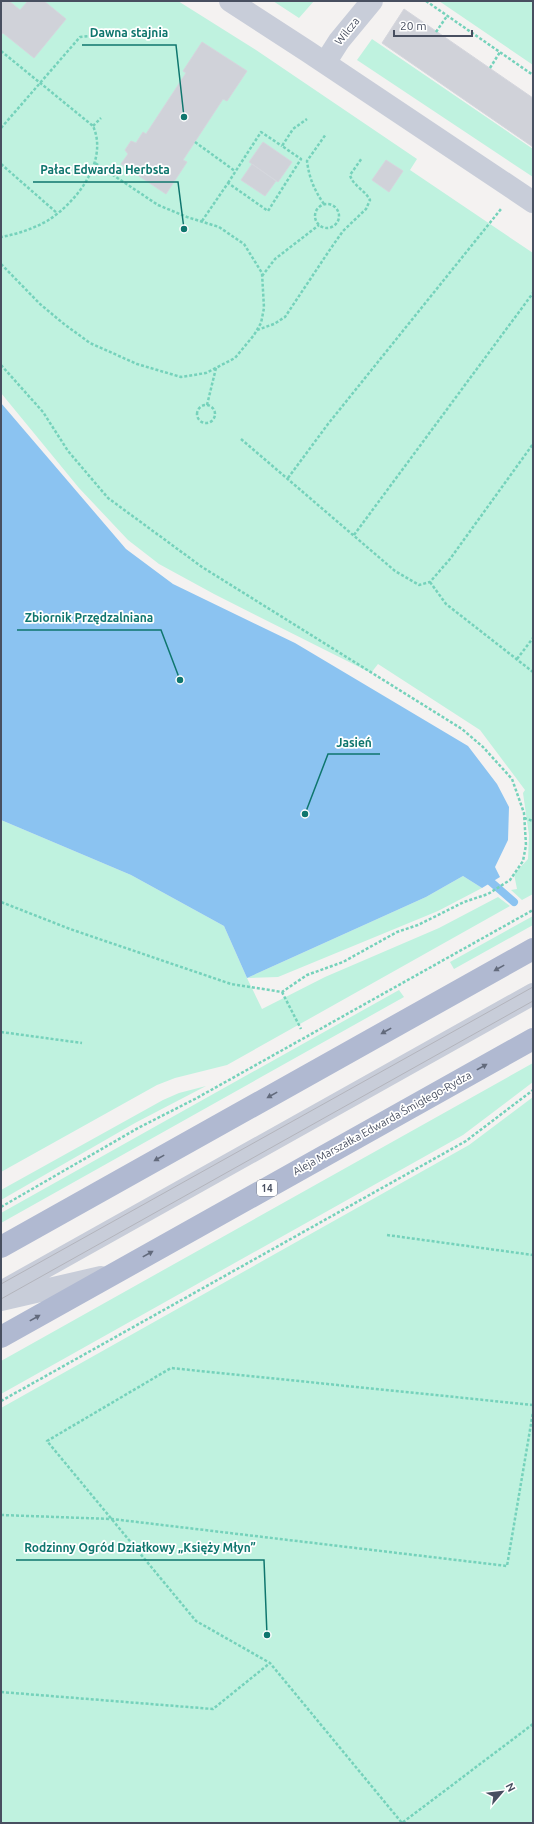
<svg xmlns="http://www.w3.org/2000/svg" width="534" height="1824" font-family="Ubuntu,sans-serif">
<rect width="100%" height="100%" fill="#f4f2f1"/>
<path fill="#bff2df" d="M1,1H178L256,50L417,159L410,170L533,253V894L522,900L511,890L517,889L514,874L528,859L529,835L523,793L525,790L480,730L378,664L371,673L214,594L159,564L128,540L79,488L1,393Z
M273,1H314L299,18Z
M439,1H533V65Z
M372,39L533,149V177L357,60Z
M1,820L131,875L224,926L247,978L426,897L463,876L482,888L438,911L278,977L247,978L262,1009L325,977L439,928L498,897L510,906L227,1065L175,1078L157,1085L1,1172Z
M533,916V925L454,969L450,962Z
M399,990L404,997L1,1223V1213Z
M533,1063V1082L463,1135L1,1394V1361Z
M206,1086L135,1123L1,1200V1190L163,1100L179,1093Z
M533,1097V1823H1V1408L469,1145Z"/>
<path fill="#8bc3f1" d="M1,403L126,549L173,584L295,643L468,746L497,784L509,807L508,840L495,867L500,877L482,888L463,876L426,897L247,978L224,926L131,875L1,820Z"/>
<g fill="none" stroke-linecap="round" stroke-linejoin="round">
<path stroke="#8bc3f1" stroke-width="8" d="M483,875L514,902"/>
</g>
<path fill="#d0d2d9" stroke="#d5d6dd" d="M1,1H9L20,10L28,1H44L66,19L34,58L3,33L1,35Z
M404,9L533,98V147L382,43Z
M202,42L247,71L227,101L223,99L183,160L187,162L166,194L121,164L128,154L125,150L131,141L136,143L143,132L146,134L186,73L183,71Z
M263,142L292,162L278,182L249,162Z
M386,160L403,171L389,192L372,180Z
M252,164L276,181L265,196L241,180Z"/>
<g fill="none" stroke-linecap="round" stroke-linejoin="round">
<path stroke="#75d2bb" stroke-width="2.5" stroke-dasharray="3 2" stroke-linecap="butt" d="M426,1L533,75
M436,32L447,16
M1,51L93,126C109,161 76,203 47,221C32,229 18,234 1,237
M490,68L500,52
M93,126L101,118
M1,128L80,37L89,36
M195,142L235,171
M1,164L57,213
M228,183L261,132L282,146
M315 216a12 12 0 1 1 24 0a12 12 0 1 1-24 0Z
M324,204C314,190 309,177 307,161L326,134
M202,221L228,183L268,211L301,159L282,146L293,129L307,119
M1,264L40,304L64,324L90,343L137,364L181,377L206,373L235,358L254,335L261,323L264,308L262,273L244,244L219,227L187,217L158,205L95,163
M262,276L275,259L319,225
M257,330L274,324L285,317L331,248L343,231L366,209L370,200C365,190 353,186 350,175L362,158
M1,365L43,412L68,451L108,498L202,567L462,729L483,747L512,779L524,813L526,845L523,861L510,880L488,894L464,902L418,925L397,932L343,962L307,975L282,992L231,984L70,929L1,902
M207,405L216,368
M197 414a9 9 0 1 1 18 0a9 9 0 1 1-18 0Z
M241,439L395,571L419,585L430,582L450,559L533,444
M288,478L328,424L501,209
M354,535L533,293
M430,582L446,604L533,672
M517,659L533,638
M524,818L533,821
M282,992L301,1029
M1,1032L82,1043
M1,1207L138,1128L195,1099L533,910
M387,1235L533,1255
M1,1401L466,1141L533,1090
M533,1405L171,1368L47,1441L196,1621L270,1663L402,1823L533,1724
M1,1515L112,1519L507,1566L533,1412
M1,1692L213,1709L270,1663"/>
<path stroke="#c8cdd9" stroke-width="22" d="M230,1L307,51L533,202
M325,63L339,41L372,1
M1,1292L533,994
M1,1300L101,1277"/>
<path stroke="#b0b9d1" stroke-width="22" d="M1,1247L533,949
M1,1337L533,1039"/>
<path stroke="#b3b4bc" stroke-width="1" d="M1,1284L533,987
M1,1299L533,1001"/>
</g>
<defs><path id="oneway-solid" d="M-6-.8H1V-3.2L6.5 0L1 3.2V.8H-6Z"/></defs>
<g fill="#626a7c">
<use href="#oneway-solid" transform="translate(499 968) rotate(151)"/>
<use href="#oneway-solid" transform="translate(386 1031) rotate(151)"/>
<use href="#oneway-solid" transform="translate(482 1067) rotate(-29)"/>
<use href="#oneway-solid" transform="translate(272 1095) rotate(151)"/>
<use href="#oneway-solid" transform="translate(159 1158) rotate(151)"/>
<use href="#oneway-solid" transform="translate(148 1254) rotate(-29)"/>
<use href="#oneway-solid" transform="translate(35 1318) rotate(-29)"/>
</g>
<g text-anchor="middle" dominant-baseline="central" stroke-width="3.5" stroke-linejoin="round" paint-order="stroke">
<rect fill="#fff" stroke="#7f8490" stroke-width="1" x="257" y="1180" width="20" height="16" rx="3"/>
<g font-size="10" font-weight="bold" fill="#484f60">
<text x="267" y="1188">14</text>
</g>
<g font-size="11" fill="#484f60" stroke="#fff">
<text transform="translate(347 31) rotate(-51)">Wilcza</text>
<text transform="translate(382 1123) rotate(-29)">Aleja Marszałka Edwarda Śmigłego-Rydza</text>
</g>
</g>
<path fill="none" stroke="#0f766e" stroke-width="1.5" d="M184 117L176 45H82M184 229L178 182H33M180 680L161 630H17M305 814L328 754H380M267 1635L264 1560H16"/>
<g fill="#0f766e" stroke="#fff" stroke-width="1.5">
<circle cx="184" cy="117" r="4"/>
<circle cx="184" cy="229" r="4"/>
<circle cx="180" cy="680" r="4"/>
<circle cx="305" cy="814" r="4"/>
<circle cx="267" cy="1635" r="4"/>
</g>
<g font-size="12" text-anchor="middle" font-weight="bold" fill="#0f766e" stroke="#fff" stroke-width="3.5" stroke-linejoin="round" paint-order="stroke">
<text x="129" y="37">Dawna stajnia</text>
<text x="105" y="174">Pałac Edwarda Herbsta</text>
<text x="89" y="622">Zbiornik Przędzalniana</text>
<text x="354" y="747">Jasień</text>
<text x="140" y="1552">Rodzinny Ogród Działkowy „Księży Młyn”</text>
</g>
<rect width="534" height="1824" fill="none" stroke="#484f60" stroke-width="4"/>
<g transform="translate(502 1792) rotate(62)" stroke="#ffffff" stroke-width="3" paint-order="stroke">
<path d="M0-3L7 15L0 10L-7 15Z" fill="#484f60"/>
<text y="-6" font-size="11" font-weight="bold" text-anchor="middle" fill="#484f60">N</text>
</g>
<path d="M394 30v6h78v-6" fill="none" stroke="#484f60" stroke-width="2"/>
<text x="400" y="30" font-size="12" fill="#484f60" stroke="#ffffff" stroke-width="3" paint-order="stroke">20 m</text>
</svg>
